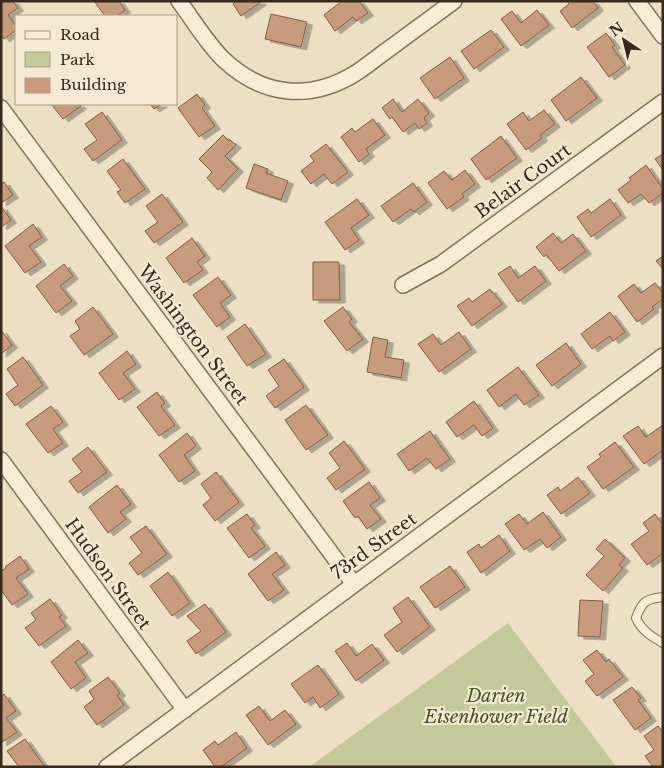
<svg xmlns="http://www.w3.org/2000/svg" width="664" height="768" font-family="'Libre Baskerville',serif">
<defs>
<filter id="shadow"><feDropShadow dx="5.5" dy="3" stdDeviation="0" flood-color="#0004"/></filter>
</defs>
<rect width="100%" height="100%" fill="#ecdfc4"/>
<path fill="#c4c999" d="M508,623L615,765L612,767H309Z"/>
<path fill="#c89b7c" stroke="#835b43" filter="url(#shadow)" d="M1,1H13L18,8L8,15L16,26V30L4,39L1,35Z
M94,1H119L125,10L117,16H105Z
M236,1H260L261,2L241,16L233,4Z
M342,1H359L368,13L356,21L353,17L335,31L324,15Z
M567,1H593L598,8L572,28L560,11L569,4Z
M537,10L549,25L521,46L501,19L512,11L521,23Z
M271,14L307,22L301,47L265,39Z
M491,30L504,47L474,69L461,51Z
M606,33L615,45L612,47L625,65L609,77L587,47Z
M450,57L464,78L435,99L420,78Z
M581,77L597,98L566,121L551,100Z
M197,94L205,105L202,108L215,126L199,137L178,108Z
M393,99L402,112L418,99L429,113L424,118L427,123L419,129L415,123L403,132L392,117L390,119L382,108Z
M51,104H79L81,106L63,119Z
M150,104H162L154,109Z
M544,110L555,124L540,135L542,138L526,150L507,124L523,112L529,121Z
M102,112L122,140L93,161L84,149L97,140L85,124Z
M373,119L385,135L366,149L369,154L359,162L341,137L352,128L355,132Z
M223,135L229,141L230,140L236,145L225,156L238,169L218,190L207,178L212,172L199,159Z
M501,136L517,158L486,180L471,159Z
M326,144L348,172L332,184L324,174L311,184L301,171L314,161L310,156Z
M663,154V170L655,159Z
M123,159L145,189L125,203L117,192L121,190L107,171Z
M254,164L268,169L266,173L288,181L281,200L246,188Z
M646,165L663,189V193L649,203L641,194L628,203L618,190L631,180L629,178Z
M465,170L475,184L462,194L464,197L447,209L428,183L444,171L452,180Z
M4,182L13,195L1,203V184Z
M413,183L427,202L414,212L411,209L393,222L381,206Z
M162,194L183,222L154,243L145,231L158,222L146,206Z
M357,199L369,215L351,228L359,240L345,250L325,222Z
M610,199L621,215L591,237L577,217L588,209L591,213Z
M1,206L11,220L1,227Z
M33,224L42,237L29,246L41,262L25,273L5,246Z
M553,233L561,243L573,234L586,251L559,271L546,254L544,257L536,247Z
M192,238L205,256L197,262L203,270L184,283L166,258Z
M663,256V269L656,261Z
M313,262H339L340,300H313Z
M64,264L73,276L60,286L72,301L56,313L36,286Z
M510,266L518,278L535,266L546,281L518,302L498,274Z
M218,277L231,295L220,303L230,317L217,327L193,295Z
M655,283L663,293V299L652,307L654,309L637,322L618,296L634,284L641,293Z
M490,289L502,304L472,326L457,306L469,298L472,302Z
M93,307L113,334L84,355L70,336L80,329L75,321Z
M343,307L352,319L349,322L363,339L347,351L324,321Z
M610,312L625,332L613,341L610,336L592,349L581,334Z
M245,324L266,354L247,366L227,337Z
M1,330L12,345L1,354Z
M459,332L471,349L439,372L418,344L433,334L441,345Z
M373,337L388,340L385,357L404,360L401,378L367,372Z
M566,343L581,364L552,386L536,365Z
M127,351L136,364L123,373L135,389L119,400L99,373Z
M23,357L43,385L15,406L6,394L18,385L7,369Z
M284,359L304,387L275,408L266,396L279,386L268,370Z
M518,367L539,395L524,405L516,394L499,407L487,390Z
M157,392L165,403L161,406L175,425L159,436L137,407Z
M474,401L493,428L482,436L474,425L457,437L446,422Z
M306,405L328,435L306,450L285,420Z
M51,406L63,422L53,429L63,443L48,453L26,424Z
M663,425V450L644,464L623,436L638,426L646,437Z
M430,431L450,459L436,469L427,458L409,471L397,454Z
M187,433L196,446L184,455L195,471L179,482L159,455Z
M344,441L365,469L336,490L327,478L340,468L329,453Z
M615,442L634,467L603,489L587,467L601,457L599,454Z
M88,447L107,472L78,493L69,481L82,472L72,459Z
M216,472L239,502L215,521L203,505L211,498L201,484Z
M578,477L590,493L561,514L547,495L558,487L560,491Z
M369,482L380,498L370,505L381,519L367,529L358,516L355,518L343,501Z
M117,485L131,504L120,512L126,519L108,533L89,507Z
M543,512L561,537L547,548L540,539L524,550L505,524L519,514L527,524Z
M247,514L255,525L251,528L265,546L249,558L227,528Z
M655,514L663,525V553L647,565L631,544L649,531L643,523Z
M146,526L167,554L138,575L129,563L142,553L130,537Z
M499,535L510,551L481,573L467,552L479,544L481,548Z
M605,539L625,558L619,565L623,568L603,591L586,575L604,556L596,549Z
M276,552L285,565L272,574L284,590L268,601L248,574Z
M20,556L29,569L16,578L28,594L12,605L1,590V571L6,568L5,567Z
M450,566L465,587L435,608L420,587Z
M168,572L190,603L172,616L150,586Z
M408,597L430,627L397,652L384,635L402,622L393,608Z
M50,599L62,615L59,617L66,626L39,646L25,628L36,620L31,613Z
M580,600L603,601L600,637L578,636Z
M205,604L226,632L196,654L187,641L201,631L187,616Z
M78,640L88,653L75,662L86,678L71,689L51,662Z
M347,643L356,656L372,644L384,660L356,681L335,651Z
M597,650L606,662L609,659L623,677L597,696L585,681L594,674L583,660Z
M318,665L339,694L320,708L313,697L305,703L291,684Z
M108,677L120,693L117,695L124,705L97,725L84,707L94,699L89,691Z
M632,687L641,698L638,700L651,718L635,730L613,700Z
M4,694L16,711L6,718L17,732L1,743V697Z
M259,706L270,721L285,710L296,724L268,745L246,715Z
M658,726L663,732V767H653L645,756L654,750L644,736Z
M236,732L247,748L221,767H215L203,750L215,741L218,745Z
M25,739L45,767H19L7,751Z"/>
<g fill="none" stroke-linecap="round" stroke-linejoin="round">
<g stroke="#85715b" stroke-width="10">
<path id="lane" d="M663,597C645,599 642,602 636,618C641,630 652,637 663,643"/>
</g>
<g stroke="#85715b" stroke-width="18">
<path id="street" d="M179,1C193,20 206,42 223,59C262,96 309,102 356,73C368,65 380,55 393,46C413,31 434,16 454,1
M637,1L663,36
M1,108L354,584
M403,285L441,264L663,102
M1,460L185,710
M107,767L663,356"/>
</g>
<use href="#lane" stroke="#f7edd7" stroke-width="8"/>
<use href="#street" stroke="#f7edd7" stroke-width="15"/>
</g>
<g text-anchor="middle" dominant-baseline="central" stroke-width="4.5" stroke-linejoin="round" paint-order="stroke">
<g font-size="18" fill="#362a1f" stroke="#f4ead3">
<text transform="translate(523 181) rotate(-36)">Belair Court</text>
<text transform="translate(193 335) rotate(53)">Washington Street</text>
<text transform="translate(374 546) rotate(-36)">73rd Street</text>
<text transform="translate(108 574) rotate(54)">Hudson Street</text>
</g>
<g font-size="18" font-style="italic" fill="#475226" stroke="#f4ead3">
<text x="496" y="696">Darien<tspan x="496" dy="21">Eisenhower Field</tspan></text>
</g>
</g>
<rect width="664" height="768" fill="none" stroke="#362a1f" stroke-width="5"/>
<rect x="15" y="15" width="162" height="90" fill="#f4ead3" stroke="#a89d8b"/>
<rect x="25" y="31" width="25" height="8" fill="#f7edd7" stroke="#a89d8b"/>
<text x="60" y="40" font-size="15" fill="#362a1f">Road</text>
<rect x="25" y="52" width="25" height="15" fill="#c4c999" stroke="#a89d8b"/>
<text x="60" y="65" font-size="15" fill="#362a1f">Park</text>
<rect x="25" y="78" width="25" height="15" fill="#c89b7c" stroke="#a89d8b"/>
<text x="60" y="90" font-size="15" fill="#362a1f">Building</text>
<g transform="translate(624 40) rotate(325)" stroke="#f4ead3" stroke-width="4" paint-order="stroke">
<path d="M0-4L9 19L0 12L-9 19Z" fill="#362a1f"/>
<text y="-8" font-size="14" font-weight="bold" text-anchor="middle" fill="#362a1f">N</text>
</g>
</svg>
